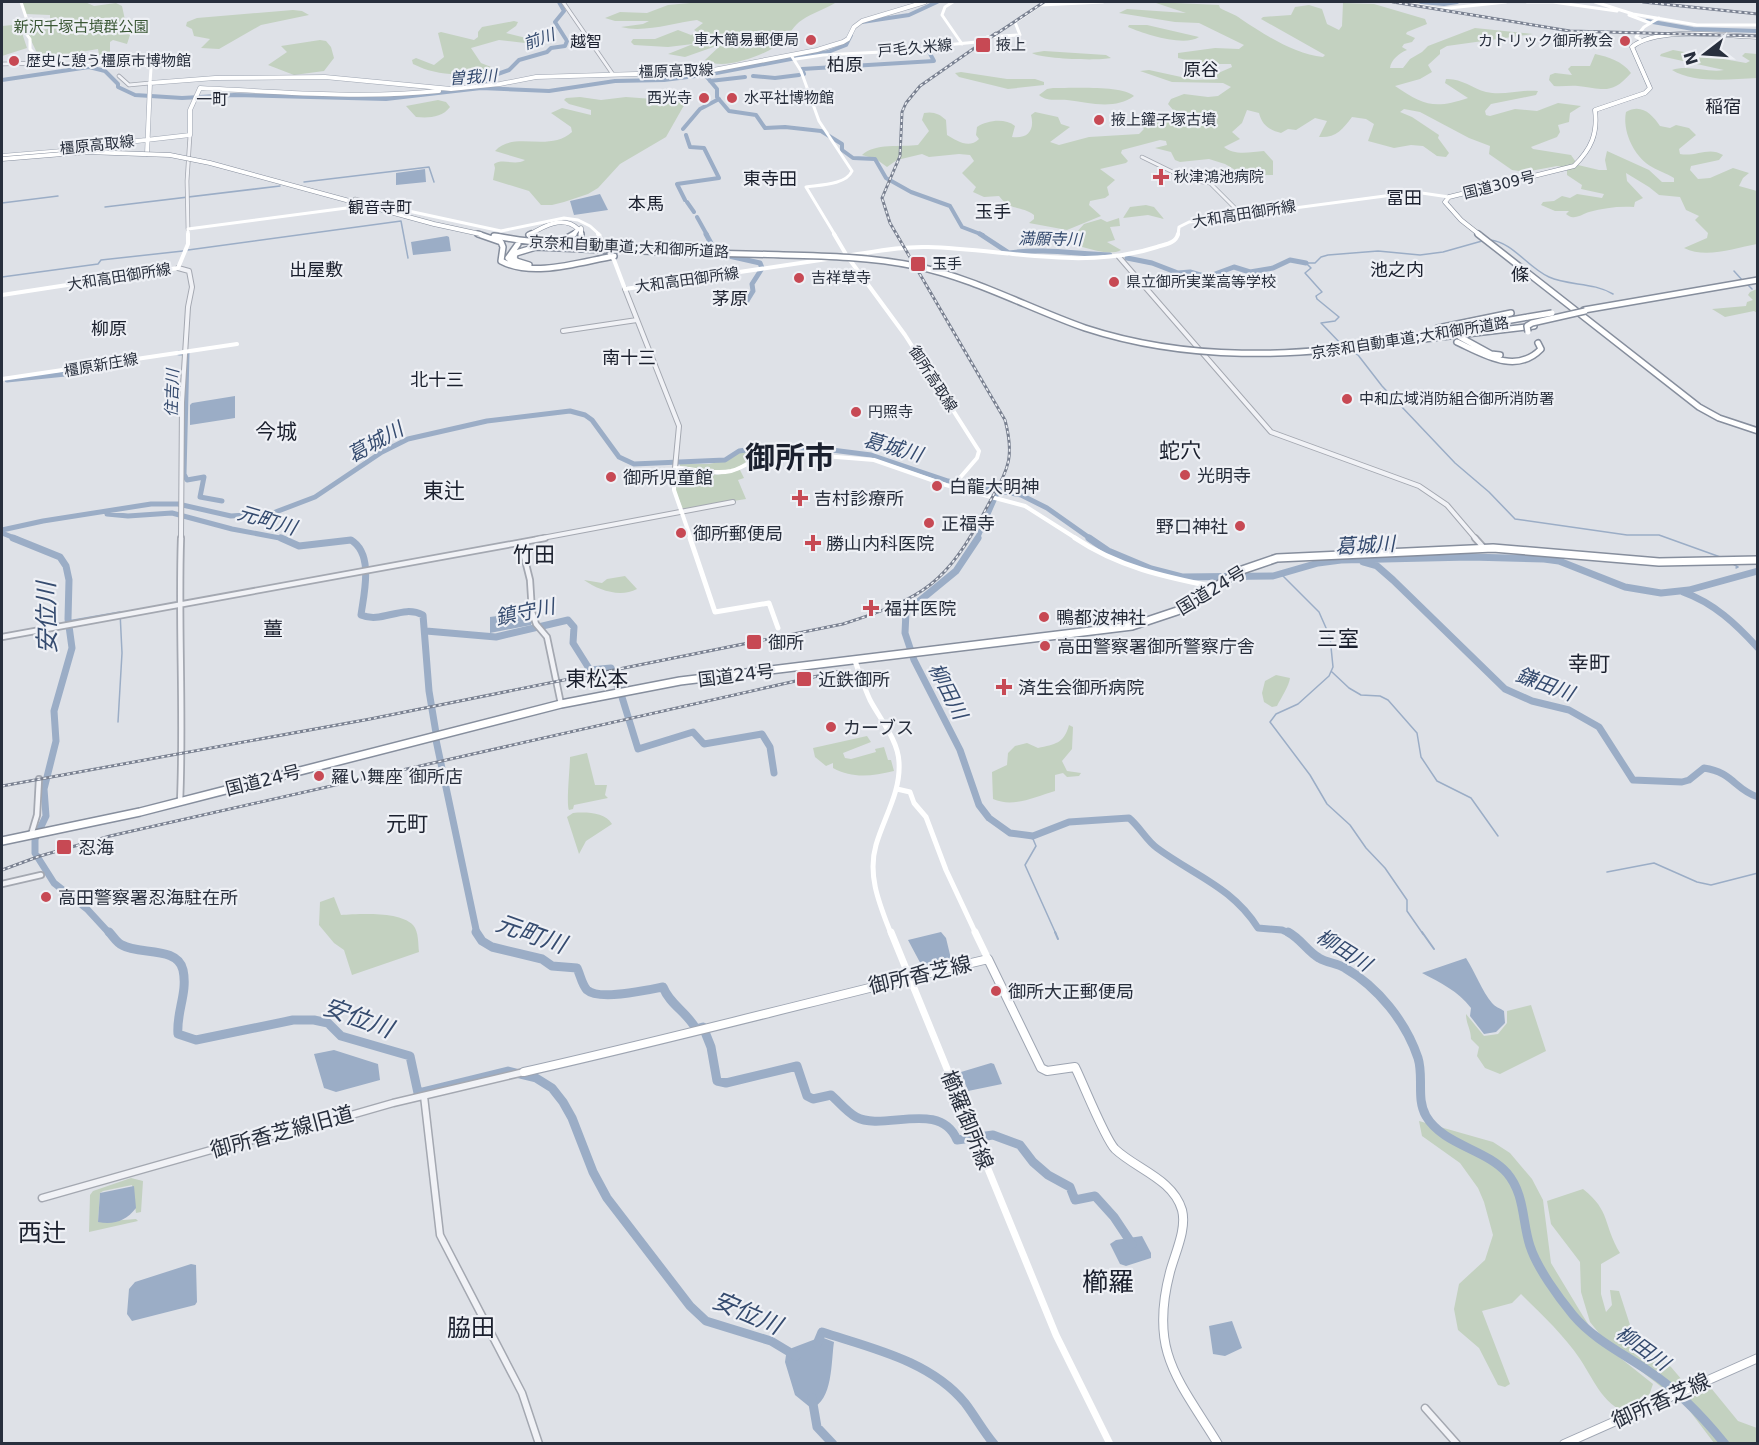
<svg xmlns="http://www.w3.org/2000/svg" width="1759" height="1445" font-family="'DejaVu Sans','Noto Sans JP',sans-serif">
<rect width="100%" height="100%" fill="#dee1e7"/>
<path fill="#c3d1c0" d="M22,2H85L94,6L116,3L122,6L125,20L123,28H143L130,35L127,44L113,40L110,42V52L99,55L98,49L57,56L38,55L27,32L47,29L53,23L50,22V15L26,14Z
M701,2H835V3C825,9 812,13 802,20C794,25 789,35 783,41C769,54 723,72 705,60L722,44L685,57L668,54L693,44L668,47L634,45L631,42L633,39H655L678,30L691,35L697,32L694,30L703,23L697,20C674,23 644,33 621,27L643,24L649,21H615L605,18L620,12L647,13L668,5Z
M1153,2L1219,5L1220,8C1227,12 1235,14 1241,19C1265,35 1294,54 1323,57L1325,55L1261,19L1263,17L1291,15L1295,7L1309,5L1322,9L1327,24L1339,30L1342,26L1343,3L1374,4L1425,19L1427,24L1407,32L1406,34L1415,38L1412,42L1404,44L1402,47L1407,50C1399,53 1391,60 1390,68H1403L1410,59L1422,52L1428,46L1475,28L1533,34L1447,46L1440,50V54L1428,65L1432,72L1420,79L1395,86C1424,106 1435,109 1468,98L1445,83L1446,79C1461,78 1472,88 1486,92C1504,96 1521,89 1538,91L1536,95L1491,104L1485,111L1486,115L1490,116L1515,109L1537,111L1558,103L1581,106L1570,113L1569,122L1558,125L1560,132L1557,137L1531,147L1533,149L1571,155L1578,165L1599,170H1607L1605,160L1607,151L1649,170L1662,182H1674V178C1666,173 1659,171 1652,167C1634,157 1622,131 1626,112C1641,103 1652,114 1660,126L1670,128L1676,125L1689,128L1696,135L1679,149L1680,154C1696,157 1709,146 1723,155L1719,160L1691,166L1690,170L1698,179L1710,178L1733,168L1749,173L1743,178L1739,186L1757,191V244C1734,248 1706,259 1684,248L1707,238L1708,233L1695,220L1699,216L1686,210L1680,197L1659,195L1649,187L1626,173L1627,181L1643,198L1635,202L1634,207C1618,206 1604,208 1589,212C1585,213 1579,217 1575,217C1571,218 1569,216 1566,214L1569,211H1555L1541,205L1543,202L1554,201L1562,196L1570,198L1577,194L1602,198L1604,194L1581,189L1582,185L1567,175V168L1557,166L1525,172L1512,170L1489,154L1490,146L1469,138L1420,112L1404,109L1400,112L1412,117L1439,135L1438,138L1449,153L1446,157L1437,156L1423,146L1411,145L1394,148L1368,141L1374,124L1366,119L1352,117C1342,130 1336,138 1319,137L1327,121L1315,118L1296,130L1288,129L1281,133C1269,130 1262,125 1259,113L1247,110L1242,123L1232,132L1240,139L1224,147C1234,156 1251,152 1264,151L1273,161V175H1244L1225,164L1209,159L1180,162L1175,160L1171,152L1155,148L1167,145L1166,141L1160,140L1122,150L1121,153L1128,161L1126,163L1100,169L1115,180L1107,187L1109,195L1105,198L1090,201L1089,205L1101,216L1067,230L1029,223L1034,219V215C1021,205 1011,212 999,196L984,197L973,192L976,187L962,173L974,161L970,155L959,154L929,157L922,154L897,160L887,167L876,159L862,155C874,143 902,147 918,145L929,131L922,120L924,113C933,111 940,114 946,120L947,135C957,141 969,149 979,139L976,135L977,127C988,120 1005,118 1015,126L1012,137C1028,139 1035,130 1031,115L1035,112L1058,117L1061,124L1070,127L1050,142L1059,145L1089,137L1139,134L1144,129L1140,125L1143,118L1177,119L1179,117L1168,104L1171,99L1184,94L1208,97L1218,96L1231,87L1223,83L1172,82L1140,71L1149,70L1195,80L1218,79L1216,74L1232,67L1231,64H1204L1178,58V53L1215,48L1239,49L1244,45L1199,23L1175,22L1119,13L1127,9L1186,13Z
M293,10L302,11L309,15L261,25L219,49L201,48L210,39L194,36L192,29L186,26L187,22L197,18Z
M514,21L518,22L516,26L506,33L526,38L525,43L499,40L471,48L481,63L491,67C466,78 437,76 413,64L412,60L416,58L434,65L444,57L438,33L441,32L474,40L478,37V32L482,27Z
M23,24L22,33L27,48L2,56V26Z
M1129,25H1147L1199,37C1184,47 1144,34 1128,27Z
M320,40L326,41L331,47L334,58L324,71L294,75L268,65L287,52L281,46Z
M1673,50L1746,63L1750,61L1742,56L1745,53L1757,54V78C1731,79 1695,84 1672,70C1688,64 1707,73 1724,70L1660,56L1661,54Z
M1044,51L1106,55L1111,58C1099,61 1041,59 1032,53Z
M1595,54C1609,57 1622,61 1631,73C1612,95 1604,89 1578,86C1570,85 1562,87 1554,86L1549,80L1550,75L1555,73L1572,75L1568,69L1571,66H1590Z
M961,72L1007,79H1035L1044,82V85L1008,89L959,77L955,73Z
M1053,88C1070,88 1123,85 1134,96C1115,110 1090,103 1067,100C1058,99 1047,102 1039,95L1047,89Z
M684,94L694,96L683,107L666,137L620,164L598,188L588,194L564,202L552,205H541L529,191L493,180L495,168L494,164C503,158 515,166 525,160L495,151C514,130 549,153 572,132L571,127L551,113L562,108L591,115V110L569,104L564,100L566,98L580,97L601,100L626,97L653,99Z
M438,100L446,102L450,107C442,118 428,118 416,117L406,106Z
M1146,205L1154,207L1164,219L1148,215L1123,218L1130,207Z
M1119,218L1120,226L1110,227L1115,240L1107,242L1121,250C1108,257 1087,247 1073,245L1079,239L1075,234L1084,224L1101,219L1107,222Z
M1757,289V313L1754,311L1725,317L1712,309L1746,306L1747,302L1753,300L1748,295L1750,292Z
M766,448L768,451C754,454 749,461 738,467C720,477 698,468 680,466V464H709L728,460L732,455L748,450Z
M689,469L717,475L740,470L744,478L738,480L746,499L683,509L675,490L677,470Z
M625,576L637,589C620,598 598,590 584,580L602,583L607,579Z
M1276,675L1290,678C1289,686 1281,698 1277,706L1272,707L1264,702L1262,693L1265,681Z
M1069,725L1073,727L1072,749L1062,761L1067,771L1081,773L1079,776L1067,777L1063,773L1055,775V791C1035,797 1013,808 993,799L992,772L1007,765L1008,753L1015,746L1027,743L1038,748C1055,744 1064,744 1069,725Z
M867,736L871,742L843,753L845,758L851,759L876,752L875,749L884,747L888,760H891L894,771C872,776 853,779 833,768V763L826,766L815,757L813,748Z
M587,753L595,785H607L605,795L608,798L574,805L573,809L569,810C566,805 570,767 570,757Z
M573,813C586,812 605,812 612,824L586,841L579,854L567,817Z
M334,897L341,915C359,914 399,911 413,925C419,932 418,944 419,952L352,975L344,950L334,943L319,925L320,902Z
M1531,1005L1546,1051L1500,1074L1485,1068L1477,1056L1479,1047L1471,1039C1471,1029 1466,1024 1466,1014L1484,1036L1498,1034L1507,1023V1011Z
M1419,1121L1493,1142L1510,1153L1532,1179L1543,1200L1551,1263L1583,1316L1599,1341L1653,1384L1645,1407L1635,1417C1602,1405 1597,1385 1580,1359C1564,1335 1541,1314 1521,1294L1512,1303L1482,1311L1510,1384L1505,1387L1498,1385L1479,1348L1458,1330L1454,1309L1459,1284L1485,1260L1493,1235L1484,1202L1478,1188L1460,1163L1422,1136Z
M131,1178L143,1181L141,1212L136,1213L132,1185L103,1191L100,1193L98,1222L136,1219L138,1221L89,1232L90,1195L93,1191Z
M1583,1189C1611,1211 1603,1225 1620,1253L1601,1264V1294L1606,1312L1612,1305L1610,1290L1619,1291L1632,1331L1641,1343L1671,1367L1694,1394L1711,1388L1738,1421L1757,1428V1443H1714L1686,1406L1610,1347L1590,1322L1581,1292L1580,1262L1551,1224L1547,1201Z"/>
<path fill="#9badc6" d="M425,169L426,182L396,185V173Z
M600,194L608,210L574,215L570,201Z
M447,236L449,237L451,251L413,255L411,242Z
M235,396V418L190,425V405L192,403Z
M528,609L532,622L531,625L490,633V617L512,614L517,610Z
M941,932L946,938L952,963L924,970L908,940Z
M1466,958C1475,972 1482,991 1492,1003C1495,1007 1500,1008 1504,1011L1505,1023L1496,1032L1484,1034L1470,1016L1471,1008C1458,991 1441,983 1422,973Z
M334,1050L378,1064L380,1080L336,1092L324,1088L314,1054Z
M991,1063L994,1064L1002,1084L968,1091L961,1072Z
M134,1186L136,1208C126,1221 114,1225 98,1222L100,1193Z
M1142,1236L1151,1253V1258L1126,1266L1120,1264L1110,1244L1116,1240Z
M191,1264L196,1265L197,1302L195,1305L132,1321L127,1314L129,1289L135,1282Z
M1232,1321L1242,1348L1225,1356L1213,1354L1209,1326Z
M821,1337L834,1342C831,1361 833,1402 811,1408L795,1395L785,1362L786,1355L792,1348Z"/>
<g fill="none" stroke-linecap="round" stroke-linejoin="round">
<path stroke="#9badc6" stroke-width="1.5" d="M304,182L429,167L434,182
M2,203L58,196
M105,207L280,186
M1490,240C1513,242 1528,268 1549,277C1569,286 1593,282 1613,294
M188,250L401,221L408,258
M1734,271L1743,281
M2,277L98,264L101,260L183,251
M1748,285L1752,289
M1343,346L1321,323L1335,321L1339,317L1317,299L1316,296L1322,292L1305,273L1311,268L1306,263H1315L1321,257L1328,255L1378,251L1420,255L1443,252L1482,241
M1350,350L1358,355L1382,386L1455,463L1489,492L1515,519L1627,535H1659L1723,558
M1733,564L1738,567L1736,568
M1281,574L1319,612L1330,637L1333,667L1329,676L1298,704L1276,714L1270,722L1310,775L1327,804L1350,825L1366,848L1385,868L1407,900V911L1423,934
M68,621L120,612L122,653L118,722
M1332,672L1349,688L1361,695L1380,696L1388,700L1417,733L1421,757L1437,781L1471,798L1498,836
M1027,836L1033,839L1036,846L1025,865L1056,934
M1607,872L1654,863L1697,882L1711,885L1758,873"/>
<path stroke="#9badc6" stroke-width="2" d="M1055,932L1058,939
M1422,932L1434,949"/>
<path stroke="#9badc6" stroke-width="4" d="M1421,2L1444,4L1457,2
M1647,21L1693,29L1758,31
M862,22L909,15L937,2
M804,74L802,69L934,61L928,50
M702,76H706L717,89V97L729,111L756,115L765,128L785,127L821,131L842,144V150L853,158L875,159L886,178L911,192L950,206L962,227L983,235
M753,76L775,78L799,75
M2,80L89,67L105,71L118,84V87L135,95L182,98L234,95L386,99L481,88L549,91L615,81L664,80L711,74L828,52L846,45L851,35
M710,81L745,77
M481,88V85L490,81L489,77L509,70L519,60L547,52L551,48L565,46L567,41L555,22L564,11L559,2
M683,129L700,109L719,99
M685,200L677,184L719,178L704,148L690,147L686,135
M687,202L694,212
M697,217L707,235"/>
<path stroke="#9badc6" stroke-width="5" d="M706,234L713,247L729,256L760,263L762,268
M980,234L1009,253C1042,248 1076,254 1110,255
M1127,258L1152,263L1178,273L1190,272L1207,277L1234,267L1250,272L1273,268L1290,260L1306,263
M745,304L753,291L752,284L761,270
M179,353H187L184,474L187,480L204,477L200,497L222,501
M7,380L85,372L86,369L129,362
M107,514L128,516L172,513L232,529L285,539
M2,530L43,521L151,504H178L231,516L273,513L315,497L382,452L408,439L487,421L570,411L585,415L592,420L619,457L634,464L725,460L739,451L769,447L824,449L871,455L948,481L1021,495L1047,508L1091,539
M2,533L17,539
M977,539L999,489"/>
<path stroke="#9badc6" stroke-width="7" d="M13,538L60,557L66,566L69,580L68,619L72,648L54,711L56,741L44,789L46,816L35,839V853L54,883L87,909L110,934
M281,538L299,546L351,540C374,554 364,593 361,615C382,624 402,604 423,615L429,691L436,733
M978,538L956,571L906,612L905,633L914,660L960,750L979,805L989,818L1010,833L1033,836L1069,822L1129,818C1140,827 1146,840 1157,848C1195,876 1232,887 1258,928L1282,930L1291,934
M1089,538L1108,551L1151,569L1182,577L1273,576L1318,563L1341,560L1470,557L1544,559L1559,561L1625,587L1661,593L1689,590L1758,571
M1363,562L1377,566L1393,580L1505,689L1532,701L1569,710L1599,727L1633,780L1682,782L1689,780L1704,768C1733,772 1735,790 1758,797
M1683,592C1714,603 1736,624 1758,648
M426,631L496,637L568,620L574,627L573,643L590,670L611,668L618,688
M621,694L638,749L693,732L704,744L762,734L770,747L774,773
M436,740L477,934"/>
<path stroke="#9badc6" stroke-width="9" d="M109,932C113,936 117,943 122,945C139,955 178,946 183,970C188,993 176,1012 178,1034L196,1040L293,1020H314L328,1023L341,1036L410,1056L418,1093L508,1071L536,1078L552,1088L563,1102L572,1118L593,1172L607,1198L690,1306L706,1321L771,1341L796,1356
M476,932L482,941L492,947L542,959L552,966L577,968C580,974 582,985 587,990C599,1001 648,990 663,987C670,1005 687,1012 696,1029L703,1027L711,1047L717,1081L726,1083L797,1066L807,1096L813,1099L831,1095C839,1102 847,1112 856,1117C883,1132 940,1099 957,1140L993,1135L1020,1145L1033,1162L1048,1175L1070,1187L1075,1200L1095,1196L1114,1217L1132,1244
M1288,932C1301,939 1307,951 1319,958C1327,963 1337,963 1345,968C1378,987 1406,1022 1418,1058C1424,1077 1416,1099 1426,1116C1443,1145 1486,1149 1507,1173C1525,1194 1522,1222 1530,1246C1537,1268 1559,1298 1573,1315C1594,1340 1624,1354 1650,1372C1679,1391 1703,1417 1725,1444
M817,1344L822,1332C871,1348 931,1361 965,1403C975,1416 983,1431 994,1444
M812,1398L817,1427L833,1444"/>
<g stroke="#a4a8b1" stroke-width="4.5">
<path id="tertiary-far3" d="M563,2L612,73
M2,64L43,63
M119,76L129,85L150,83
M1142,157L1189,180L1210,183L1241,214
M355,199L367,202
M188,229L187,181L190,135"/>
</g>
<g stroke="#a4a8b1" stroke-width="6">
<path id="tertiary-far2" d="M1119,257L1271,432L1419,486L1447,505L1476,539
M178,268L189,271L192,287L188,307L182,402L181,539
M625,289L679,426L675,468
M563,331L637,320
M537,539L733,502"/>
</g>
<g stroke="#a4a8b1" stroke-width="8">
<path id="tertiary-far1" d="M1475,538L1484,548
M521,544L530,580L532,612L536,624L547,637L561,704
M2,637L545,538
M180,802C184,714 178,626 181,538
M31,835L37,815L39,779
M2,884L41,875"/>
</g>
<g stroke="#a4a8b1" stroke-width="9">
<path id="tertiary" d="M424,1096L440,1235L522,1393L539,1444
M42,1198L225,1146L299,1130L393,1103L524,1072
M1425,1408L1457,1444"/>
</g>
<g stroke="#9ea5b2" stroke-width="5">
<path id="primary-far1" d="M147,154L150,83L215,78L325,77L451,89L500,84L536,77L703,72L817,50L843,42L848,39L854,27L862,21L925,2
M2,156L87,149L93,146L190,135V110L200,88C279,92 360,99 439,91"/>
</g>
<g stroke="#9ea5b2" stroke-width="10">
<path id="primary" d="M524,1072C679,1037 833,996 988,959L1041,1068L1047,1071L1075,1067C1083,1083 1105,1139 1115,1149C1136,1169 1173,1179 1182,1210C1187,1229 1175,1253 1170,1272C1149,1352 1178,1379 1218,1444
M1564,1444L1758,1358"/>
</g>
<g stroke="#868e9d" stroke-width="5">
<path id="trunk-far2" d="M1480,235L1461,220L1445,202L1449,197L1574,166C1591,149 1598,134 1595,110L1645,93L1650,88L1632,47C1657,26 1726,36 1758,37"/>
</g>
<g stroke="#868e9d" stroke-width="8">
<path id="trunk-far1" d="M1478,234L1699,407L1719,418L1758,431"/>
</g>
<g stroke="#868e9d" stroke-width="10">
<path id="trunk" d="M2,841L140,812L561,704L680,681L1132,626L1177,611L1242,570L1277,558L1493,548L1659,562L1758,560"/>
</g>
<g stroke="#868e9d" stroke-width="5">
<path id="motorway-far1" d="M581,228V235
M478,234L481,235
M529,235C544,226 563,215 578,229L573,235"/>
</g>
<g stroke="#868e9d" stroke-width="8">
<path id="motorway" d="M478,234L501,242L503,247L501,261C533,278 580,262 614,256
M581,234V242L591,246
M529,235L531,234
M494,236C518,239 553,249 574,234
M517,265L508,258L518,244
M529,265L516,261L514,257L516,253L536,247L606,250
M1584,310L1758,280
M1438,328L1511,313
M1460,337L1491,354L1500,355
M1424,339L1534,326
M1395,340L1528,317
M1457,342C1483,354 1516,375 1541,349L1538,343
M1367,343L1397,337"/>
</g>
<use href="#tertiary-far3" stroke="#f1f2f6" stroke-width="3"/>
<use href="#tertiary-far2" stroke="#f1f2f6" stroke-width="4"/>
<use href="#tertiary-far1" stroke="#f1f2f6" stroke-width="4.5"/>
<use href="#tertiary" stroke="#f1f2f6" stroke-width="6"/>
<path stroke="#fff" stroke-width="3" d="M21,2L27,20L25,32L30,39V49L43,63C60,64 78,66 95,65C115,64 133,57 151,68L150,83
M953,2L945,7L942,15L962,44
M1397,2L1440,9L1506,2
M1527,2H1553L1617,11
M1595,2L1633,14L1697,25H1758
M1629,15L1650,23
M1640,39L1636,37L1644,27L1659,18
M791,55L801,71L819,121L852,171C846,185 819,185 806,187L835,235
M796,59L823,55L921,50L935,46L977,42L987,37L1020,35L1015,22L1040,5L1103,2
M188,235V229L354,207L367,202L501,231L564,218L578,220L590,226L600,235
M1178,235L1179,227L1189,222L1415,192L1449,197"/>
<path stroke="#fff" stroke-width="4" d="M598,234L614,260L625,289L834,258
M834,234L847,256L905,335L979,451L977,458L952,487
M846,256C873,252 901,246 928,247C1004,249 1083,271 1157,247C1166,244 1176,243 1178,234
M2,295L178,268L188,244V234
M2,379L237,344
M691,539L674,490L675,468C694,468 713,475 731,471C747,467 758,455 774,452L874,460L946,485L1025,506L1077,539"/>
<path stroke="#fff" stroke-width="5" d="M690,538L715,612L769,603L778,628
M1075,538C1118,567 1165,577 1215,587
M855,661C860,674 864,687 870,700C880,719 898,740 899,762C901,792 884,817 876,845C867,876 880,905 891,934
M897,789L910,792L914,803L926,817L946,870L976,934"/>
<path stroke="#fff" stroke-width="7" d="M891,932L1056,1335L1110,1444
M975,932L988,959"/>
<use href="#primary-far1" stroke="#fff" stroke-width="4"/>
<use href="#primary" stroke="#fff" stroke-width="8"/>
<use href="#trunk-far2" stroke="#fff" stroke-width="4"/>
<use href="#trunk-far1" stroke="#fff" stroke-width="5"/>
<use href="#trunk" stroke="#fff" stroke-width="7"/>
<use href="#motorway-far1" stroke="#fff" stroke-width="4"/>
<use href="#motorway" stroke="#fff" stroke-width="5"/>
<g stroke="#798090" stroke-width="3">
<path id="rail" d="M1393,2L1570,31L1758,36
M1643,2L1758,14
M990,38L1044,2
M2,786L370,719L843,624C925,598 947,583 987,507C1006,471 1016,462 1005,420L890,223L882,198L900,156L902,112L906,103L920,86L996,33
M2,870L40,856L110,836L840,671"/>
</g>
<use href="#rail" stroke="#eef0f5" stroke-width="1.5" stroke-dasharray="3" stroke-linecap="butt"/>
<g stroke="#868e9d" stroke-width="5" stroke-linecap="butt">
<path id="motorway-bridge-far1" d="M2,159L87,152L170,155L210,163L434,224L480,234"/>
</g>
<g stroke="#868e9d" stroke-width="8" stroke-linecap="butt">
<path id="motorway-bridge" d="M606,249C665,253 724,253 783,255C827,256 871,257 915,266C974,278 1028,308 1085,328C1189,362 1294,357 1400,341
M1528,317L1552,313
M1528,332L1527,326L1532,323L1585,311"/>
</g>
<use href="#motorway-bridge-far1" stroke="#fff" stroke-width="4"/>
<use href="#motorway-bridge" stroke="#fff" stroke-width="5"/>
</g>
<g fill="#c74954" stroke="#eef0f5" stroke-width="2">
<circle cx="811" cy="40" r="6"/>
<circle cx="1625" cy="41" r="6"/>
<rect x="975" y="37" width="16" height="16" rx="3"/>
<circle cx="14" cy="61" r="6"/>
<circle cx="704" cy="98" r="6"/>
<circle cx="732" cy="98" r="6"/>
<circle cx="1099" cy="120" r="6"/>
<path d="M1158 168h6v6h6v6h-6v6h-6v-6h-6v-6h6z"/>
<rect x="910" y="256" width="16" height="16" rx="3"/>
<circle cx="799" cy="278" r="6"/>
<circle cx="1114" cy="282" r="6"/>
<circle cx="1347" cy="399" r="6"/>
<circle cx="856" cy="412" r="6"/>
<circle cx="1185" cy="475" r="6"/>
<circle cx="611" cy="477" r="6"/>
<circle cx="937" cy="486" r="6"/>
<path d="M797 489h6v6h6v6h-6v6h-6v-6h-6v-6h6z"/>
<circle cx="929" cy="523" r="6"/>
<circle cx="1240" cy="526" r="6"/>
<circle cx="681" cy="533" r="6"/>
<path d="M810 534h6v6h6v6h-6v6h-6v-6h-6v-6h6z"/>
<path d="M868 599h6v6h6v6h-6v6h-6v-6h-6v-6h6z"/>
<circle cx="1044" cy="617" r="6"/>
<rect x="746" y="634" width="16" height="16" rx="3"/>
<circle cx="1045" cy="646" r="6"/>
<rect x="796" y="671" width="16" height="16" rx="3"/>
<path d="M1001 678h6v6h6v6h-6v6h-6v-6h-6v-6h6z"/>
<circle cx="831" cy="727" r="6"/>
<circle cx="319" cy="776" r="6"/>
<rect x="56" y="839" width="16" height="16" rx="3"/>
<circle cx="46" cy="897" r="6"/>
<circle cx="996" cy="991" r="6"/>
</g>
<g text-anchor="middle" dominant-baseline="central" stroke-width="4.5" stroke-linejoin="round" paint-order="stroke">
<g font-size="15" fill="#3b5836" stroke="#eef0f5">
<text x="81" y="27">新沢千塚古墳群公園</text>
</g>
<g font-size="15" fill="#282f3d" stroke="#eef0f5" text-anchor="start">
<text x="799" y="40" text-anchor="end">車木簡易郵便局</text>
<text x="1613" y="41" text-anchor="end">カトリック御所教会</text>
<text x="996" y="45">掖上</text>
<text x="26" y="61">歴史に憩う橿原市博物館</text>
<text x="692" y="98" text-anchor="end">西光寺</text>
<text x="744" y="98">水平社博物館</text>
<text x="1111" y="120">掖上鑵子塚古墳</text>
<text x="1174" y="177">秋津鴻池病院</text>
<text x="932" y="264">玉手</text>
<text x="811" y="278">吉祥草寺</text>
<text x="1126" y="282">県立御所実業高等学校</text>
<text x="1359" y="399">中和広域消防組合御所消防署</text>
<text x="868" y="412">円照寺</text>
</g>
<g font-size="15" fill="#282f3d" stroke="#eef0f5">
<text transform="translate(915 48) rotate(-5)">戸毛久米線</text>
<text transform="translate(676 71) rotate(-2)">橿原高取線</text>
<text transform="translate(97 145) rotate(-6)">橿原高取線</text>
<text transform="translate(1499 185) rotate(-14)">国道309号</text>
<text transform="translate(1244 214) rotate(-9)">大和高田御所線</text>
<text transform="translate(629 247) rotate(3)">京奈和自動車道;大和御所道路</text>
<text transform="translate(119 277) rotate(-9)">大和高田御所線</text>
<text transform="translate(687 280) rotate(-8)">大和高田御所線</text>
<text transform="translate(1410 338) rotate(-9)">京奈和自動車道;大和御所道路</text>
<text transform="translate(101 365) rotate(-10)">橿原新庄線</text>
<text transform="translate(933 379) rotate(57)">御所高取線</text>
</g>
<g font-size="16" font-style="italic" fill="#354b6f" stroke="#eef0f5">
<text transform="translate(539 39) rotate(-19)">前川</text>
<text transform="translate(473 77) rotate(-4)">曽我川</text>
<text transform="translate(1050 239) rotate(1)">満願寺川</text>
<text transform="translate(172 393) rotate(-88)">住吉川</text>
</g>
<g font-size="16" fill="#1b202e" stroke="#eef0f5">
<text x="586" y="41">越智</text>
<text x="212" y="99">一町</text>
<text x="380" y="207">観音寺町</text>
</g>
<g font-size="18" fill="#1b202e" stroke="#eef0f5">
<text x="845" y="64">柏原</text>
<text x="1201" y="69">原谷</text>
<text x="1723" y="106">稲宿</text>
<text x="770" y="178">東寺田</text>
<text x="1404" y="197">冨田</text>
<text x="646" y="203">本馬</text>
<text x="993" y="211">玉手</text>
<text x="316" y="269">出屋敷</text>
<text x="1397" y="269">池之内</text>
<text x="1520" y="274">條</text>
<text x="730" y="298">茅原</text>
<text x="109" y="328">柳原</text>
<text x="629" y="357">南十三</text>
<text x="437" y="379">北十三</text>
</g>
<g font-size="18" fill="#282f3d" stroke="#eef0f5" text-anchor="start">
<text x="1197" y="475">光明寺</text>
<text x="623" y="477">御所児童館</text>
<text x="949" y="486">白龍大明神</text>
<text x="814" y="498">吉村診療所</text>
<text x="941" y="523">正福寺</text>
<text x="1228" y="526" text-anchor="end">野口神社</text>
<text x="693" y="533">御所郵便局</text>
<text x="826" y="543">勝山内科医院</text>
<text x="884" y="608">福井医院</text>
<text x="1056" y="617">鴨都波神社</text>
<text x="768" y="642">御所</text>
<text x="1057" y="646">高田警察署御所警察庁舎</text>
<text x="818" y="679">近鉄御所</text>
<text x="1018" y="687">済生会御所病院</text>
<text x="843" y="727">カーブス</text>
<text x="331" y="776">羅い舞座 御所店</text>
<text x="78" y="847">忍海</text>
<text x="58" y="897">高田警察署忍海駐在所</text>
<text x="1008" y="991">御所大正郵便局</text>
</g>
<g font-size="18" fill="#282f3d" stroke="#eef0f5">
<text transform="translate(1211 590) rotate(-31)">国道24号</text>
<text transform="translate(736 675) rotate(-7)">国道24号</text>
<text transform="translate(263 780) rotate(-14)">国道24号</text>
</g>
<g font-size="20" font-style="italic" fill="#354b6f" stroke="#eef0f5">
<text transform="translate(375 442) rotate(-29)">葛城川</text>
<text transform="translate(893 447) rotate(16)">葛城川</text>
<text transform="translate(267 520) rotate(16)">元町川</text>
<text transform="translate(1365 545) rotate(-3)">葛城川</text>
<text transform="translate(525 612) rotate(-12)">鎮守川</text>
<text transform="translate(1545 684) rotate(20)">鎌田川</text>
<text transform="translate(948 691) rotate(63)">柳田川</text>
<text transform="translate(1344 950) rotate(32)">柳田川</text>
<text transform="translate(1643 1348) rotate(36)">柳田川</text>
</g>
<g font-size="20" fill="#1b202e" stroke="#eef0f5">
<text x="273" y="629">薑</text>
</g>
<g font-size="21" fill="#1b202e" stroke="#eef0f5">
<text x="276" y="432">今城</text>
<text x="1180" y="451">蛇穴</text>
<text x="444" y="491">東辻</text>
<text x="534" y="555">竹田</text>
<text x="1338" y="639">三室</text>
<text x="1589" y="664">幸町</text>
<text x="597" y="679">東松本</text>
<text x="407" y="824">元町</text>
</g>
<g font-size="21" fill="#282f3d" stroke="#eef0f5">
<text transform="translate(920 975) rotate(-13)">御所香芝線</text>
<text transform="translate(967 1120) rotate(68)">櫛羅御所線</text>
<text transform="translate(282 1132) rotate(-15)">御所香芝線旧道</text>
<text transform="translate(1661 1401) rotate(-24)">御所香芝線</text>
</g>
<g font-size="24" font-style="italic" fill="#354b6f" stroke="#eef0f5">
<text transform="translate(47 618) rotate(-91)">安位川</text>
<text transform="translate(531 934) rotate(19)">元町川</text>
<text transform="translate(358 1018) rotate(20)">安位川</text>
<text transform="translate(747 1313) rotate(23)">安位川</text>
</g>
<g font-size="24" fill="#1b202e" stroke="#eef0f5">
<text x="42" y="1233">西辻</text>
<text x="471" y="1328">脇田</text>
</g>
<g font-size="26" fill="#1b202e" stroke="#eef0f5">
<text x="1108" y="1282">櫛羅</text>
</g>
<g font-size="30" font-weight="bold" fill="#1b202e" stroke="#eef0f5">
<text x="790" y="457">御所市</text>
</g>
</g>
<rect width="1759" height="1445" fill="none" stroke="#282f3d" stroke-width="6"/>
<g transform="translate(1705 54) rotate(253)" stroke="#eef0f5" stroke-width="4.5" paint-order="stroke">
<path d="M0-4.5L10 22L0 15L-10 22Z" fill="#282f3d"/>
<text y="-9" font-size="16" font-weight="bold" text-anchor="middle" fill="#282f3d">N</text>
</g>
</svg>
